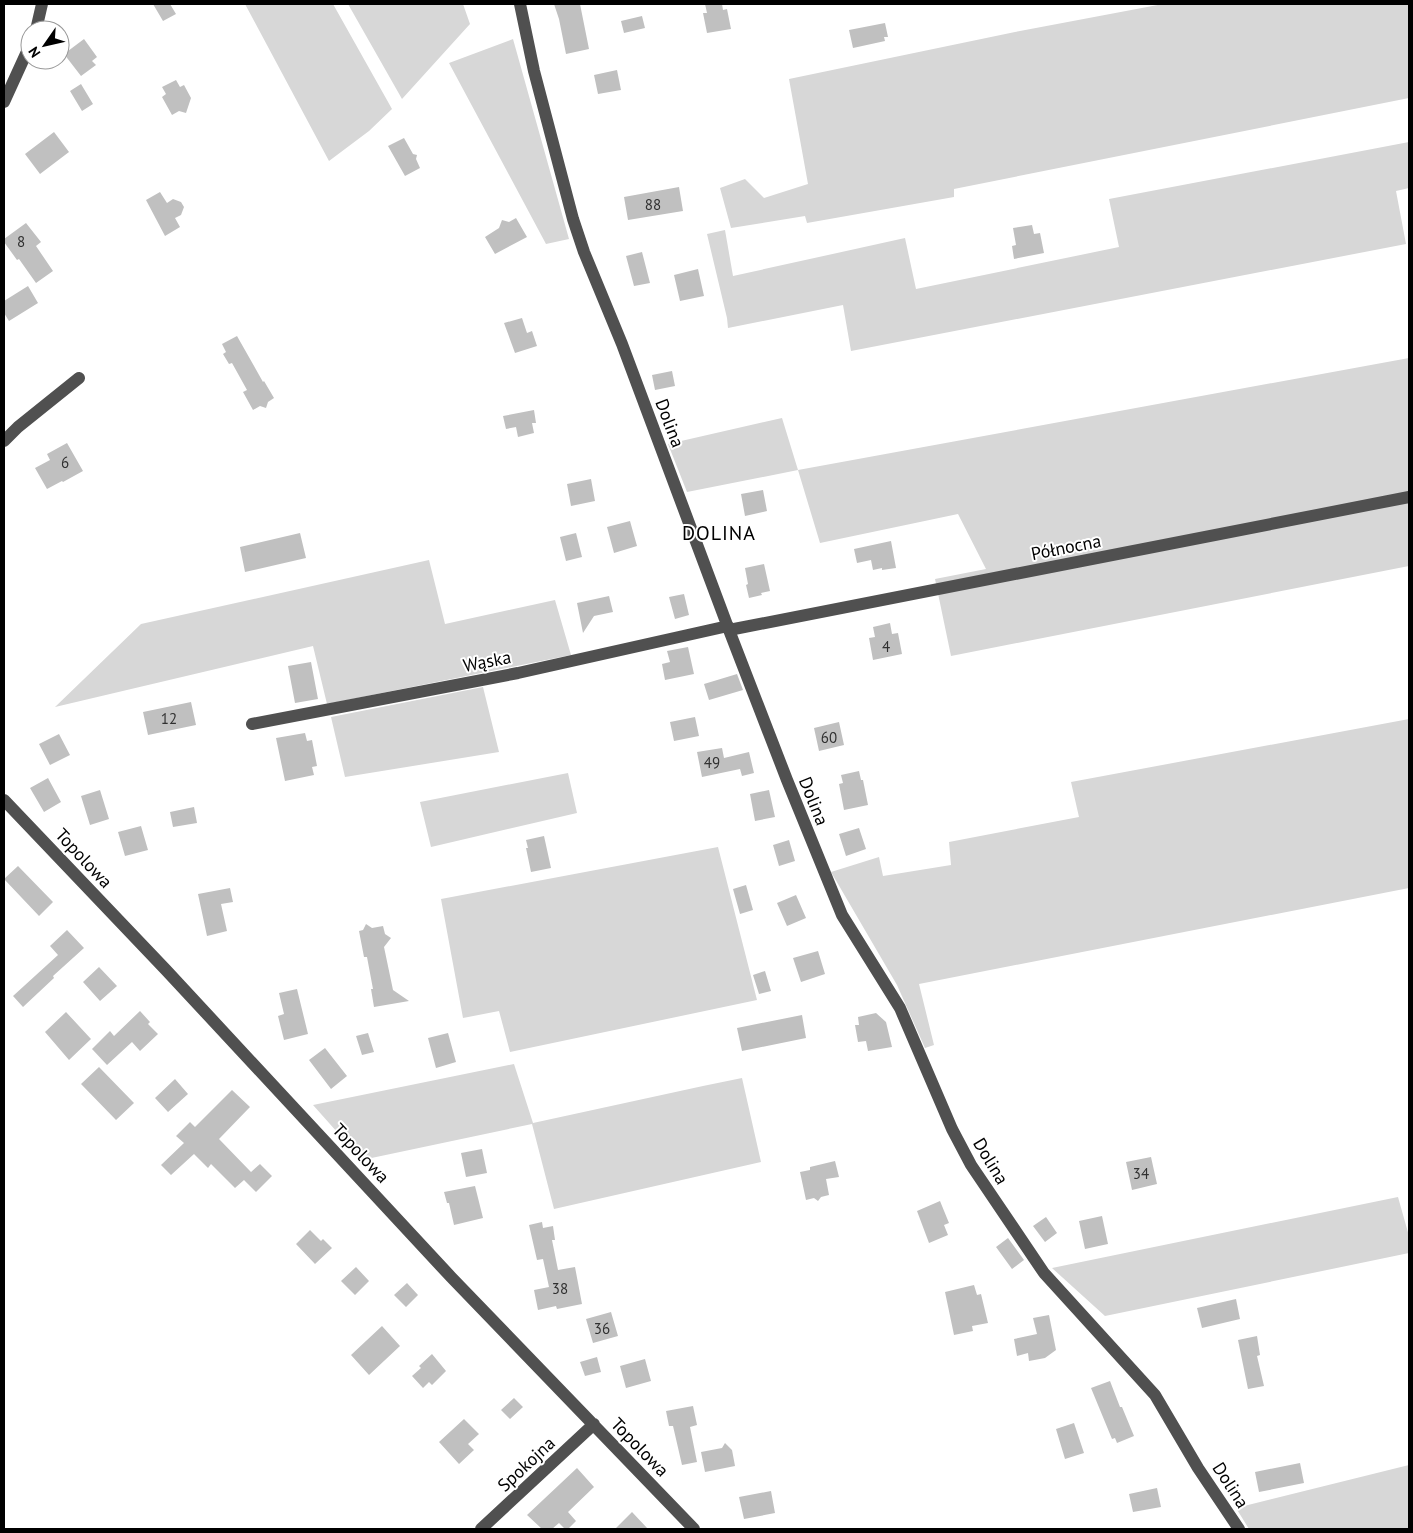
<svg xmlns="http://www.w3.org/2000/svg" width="1413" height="1533" font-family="'PT Sans',sans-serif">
<rect width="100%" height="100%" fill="#fff"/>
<path fill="#d7d7d7" d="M245,4H333L392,109L369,131L329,161Z
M348,4H463L470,24L402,99Z
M1163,4H1409V98L954,189V197L807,223L805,216L731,228L720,188L745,179L764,198L808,184L789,79L1015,32Z
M513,39L569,239L546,244L449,63Z
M1409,142V188L1396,191L1406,244L851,351L843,305L728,328L727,318L707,234L725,230L733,276L905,238L916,289L1119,247L1109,199Z
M1409,358V566L951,656L935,579L986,569L958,514L820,543L798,470L687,492L668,444L782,418L798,470Z
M429,560L445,624L555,600L571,655L327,704L313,646L55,707L141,624Z
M483,687L499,752L345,777L331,717Z
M1409,719V888L919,984L934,1045L925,1048L897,985L831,872L879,857L883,876L951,865L949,842L1079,817L1071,782Z
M568,773L577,813L431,847L420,802Z
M718,847L757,1000L510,1052L499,1011L463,1018L441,899Z
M514,1064L533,1123L703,1086L742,1078L761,1162L554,1209L532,1124L362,1160L313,1105Z
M1398,1197L1409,1236V1253L1105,1316L1052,1268Z
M1409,1465V1529H1249L1236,1508Z"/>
<path fill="#c0c0c0" d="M153,4H170L176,14L163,21Z
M554,4H580L589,49L566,54L559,19Z
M705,4H722L723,10L727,9L731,29L707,33L703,13H707Z
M642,16L645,28L624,33L621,21Z
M885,23L888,37H884L885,41L853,48L849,30Z
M84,39L97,57L92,61L96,65L81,76L64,54Z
M617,70L621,90L598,94L594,75Z
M176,80L180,87L184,85L191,98L186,113L179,111L172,115L162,97L166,94L162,87Z
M81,84L93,104L82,111L70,91Z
M54,132L69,152L40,174L25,154Z
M404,138L413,154L417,155L416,159L420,168L405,176L388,146Z
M679,187L683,211L628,220L624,197Z
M160,192L167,203L173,199L181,202L184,207L181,215L175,218L180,227L165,236L146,200Z
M516,218L527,237L495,254L485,237L499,228L502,220L509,222Z
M26,223L41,242L36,246L53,271L36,283L19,259L17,260L4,242V239Z
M1032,225L1034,234L1040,233L1044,253L1014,259L1012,246L1016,245L1013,228Z
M642,252L650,283L634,286L626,256Z
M698,269L704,296L680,301L674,275Z
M28,286L38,303L9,321L4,313V301Z
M522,318L527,333L532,331L537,346L515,353L504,323Z
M237,336L263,382L264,381L274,398L268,402L266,408L260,406L253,410L243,392L247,390L232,363L229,364L223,354L226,352L222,344Z
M672,371L675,386L655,390L652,375Z
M534,410L536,423H532L534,433L518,437L516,427L506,429L503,416Z
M67,443L83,471L63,482L62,481L47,489L35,468L50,460L47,454Z
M591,479L595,501L571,506L567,484Z
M763,490L767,511L745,516L741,494Z
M630,521L637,546L614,553L607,527Z
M300,533L306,558L245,572L240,547Z
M576,533L582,557L566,561L560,537Z
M891,541L896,568L882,570V568L873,570L871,560L857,563L854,549Z
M764,564L770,591L761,593L762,595L749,598L746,585L748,584L745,568Z
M684,594L689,615L675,619L669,597Z
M609,596L613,612L594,616L583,633L577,603Z
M890,623L892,634L898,633L902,654L873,660L869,638L875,637L873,627Z
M688,647L694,674L665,680L662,664L670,662L667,651Z
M311,662L318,699L295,703L288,666Z
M737,674L743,690L709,700L704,684Z
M191,702L196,725L148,735L143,712Z
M695,717L699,736L674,741L670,722Z
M839,722L844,745L819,751L814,728Z
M305,733L307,741L312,740L317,766L312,767L314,775L285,781L276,738Z
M59,734L70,755L50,765L39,744Z
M722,748L724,758L749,752L754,773L742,776L740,769L702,777L697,752Z
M859,771L861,780H863L868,805L844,810L839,784L843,783L841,775Z
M48,778L61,802L44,812L30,788Z
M100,790L109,819L90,825L81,796Z
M769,790L775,817L755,821L750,794Z
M194,807L197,823L173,827L170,812Z
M141,826L148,850L125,856L118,832Z
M859,828L866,849L846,856L839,834Z
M544,836L551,868L531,872L526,848H528L526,840Z
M789,840L795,861L779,866L773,845Z
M18,866L53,902L39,916L4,879Z
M746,885L753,910L740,914L733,889Z
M230,888L233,902L221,904L227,931L207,936L198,894Z
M796,895L806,918L787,926L777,903Z
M366,924L372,928L383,926L385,934L391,938L384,947L393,990L409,1001L374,1007L371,989H373L367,957H364L359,931L363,930Z
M67,930L84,948L53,976L54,978L23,1007L13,996L58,955L50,946Z
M818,951L825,974L801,982L793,958Z
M99,967L117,986L100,1001L83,982Z
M765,971L771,991L759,994L753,975Z
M297,989L308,1034L284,1040L278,1016L284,1014L279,993Z
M140,1011L150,1022L148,1024L158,1034L140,1051L132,1042L107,1065L92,1049L110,1031L114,1036Z
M66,1012L91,1039L69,1060L45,1032Z
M876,1013L886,1022L892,1047L868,1051L866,1041L858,1042L855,1025H859L858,1017Z
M802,1015L806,1038L742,1051L737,1028Z
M368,1033L374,1052L362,1055L356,1036Z
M448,1033L456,1062L436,1068L428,1038Z
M325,1048L347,1076L331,1089L309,1060Z
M99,1067L134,1103L116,1120L81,1084Z
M175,1079L188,1094L168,1112L155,1098Z
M232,1090L250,1107L219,1139L251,1172L260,1164L272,1176L256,1192L244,1180L235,1188L211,1164L208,1168L194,1154L171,1175L161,1165L184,1143L176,1136L190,1122L195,1127Z
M482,1149L487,1173L466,1177L461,1153Z
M1151,1157L1157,1184L1132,1190L1126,1162Z
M835,1161L839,1177L826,1179L829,1195L821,1197L818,1201L814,1198L806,1200L800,1172L810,1170V1167Z
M475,1186L483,1218L454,1225L449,1203H447L444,1192Z
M940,1201L949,1223L944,1225L948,1235L929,1243L917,1211Z
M1102,1216L1108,1244L1085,1249L1079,1221Z
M1046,1217L1057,1233L1045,1242L1033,1226Z
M542,1222L543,1228L553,1226L555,1240H552L558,1270L575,1267L582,1304L557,1309L556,1306L538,1310L534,1290L549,1287L543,1259L537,1260L529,1225Z
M310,1230L321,1241L323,1239L332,1248L315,1264L296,1244Z
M1008,1238L1024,1260L1012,1269L996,1247Z
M356,1267L369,1281L355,1295L341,1281Z
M407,1283L418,1295L406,1307L394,1295Z
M974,1285L977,1295L981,1294L988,1323L972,1326L973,1331L954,1335L945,1292Z
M1236,1299L1240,1319L1202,1328L1197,1308Z
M611,1312L618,1336L593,1343L586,1319Z
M1049,1315L1056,1350L1045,1358L1029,1361L1028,1353L1017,1356L1014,1339L1037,1334L1033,1318Z
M382,1326L400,1346L369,1375L351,1355Z
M1257,1336L1260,1355L1257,1356L1264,1386L1248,1389L1238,1340Z
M432,1354L446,1371L432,1385L429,1382L423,1388L412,1376L421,1368L419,1366Z
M597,1357L601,1372L585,1376L580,1362Z
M645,1359L651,1381L626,1388L620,1366Z
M1110,1381L1120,1407H1122L1134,1436L1117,1443L1115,1438L1112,1439L1091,1388Z
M514,1398L523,1407L510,1419L501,1410Z
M693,1406L697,1425L690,1427L697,1462L682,1465L673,1426H669L666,1411Z
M464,1419L479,1434L468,1444L474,1450L459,1464L439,1442Z
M1074,1423L1084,1453L1065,1459L1056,1429Z
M725,1443L732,1450L735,1466L705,1472L701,1452L722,1448Z
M1300,1463L1304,1483L1259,1492L1255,1472Z
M577,1468L594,1487L568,1512L576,1521L568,1529H565L559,1523L552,1529H542L527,1515Z
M1157,1488L1161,1507L1133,1512L1129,1494Z
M771,1491L775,1513L744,1519L739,1497Z
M632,1512L648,1529H615Z"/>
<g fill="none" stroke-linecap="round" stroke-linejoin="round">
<path stroke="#505050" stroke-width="12" d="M520,4L534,71L573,219L584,252L622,344L729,630L787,780L842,915L900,1008L952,1129L971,1165L1044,1273L1155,1395L1198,1468L1239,1529
M36,30L42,4
M4,102L30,45
M4,441L18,427L79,378
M729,630L1409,497
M252,724L518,673L728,626
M4,800L166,970L451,1277L694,1529
M481,1529L594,1424"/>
</g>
<g text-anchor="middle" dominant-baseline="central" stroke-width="4" stroke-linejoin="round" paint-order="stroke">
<g font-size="15" fill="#303030">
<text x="653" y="204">88</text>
<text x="21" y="241">8</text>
<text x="65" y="462">6</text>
<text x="886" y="646">4</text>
<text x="169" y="718">12</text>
<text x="829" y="737">60</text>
<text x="712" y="762">49</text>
<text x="1141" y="1173">34</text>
<text x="560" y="1288">38</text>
<text x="602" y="1328">36</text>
</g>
<g font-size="18" fill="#000" stroke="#fff">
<text transform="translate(670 423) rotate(69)">Dolina</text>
<text transform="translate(1066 547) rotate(-11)">Północna</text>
<text transform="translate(487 661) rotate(-11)">Wąska</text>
<text transform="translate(814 801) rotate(68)">Dolina</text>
<text transform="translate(84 858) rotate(47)">Topolowa</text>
<text transform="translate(361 1153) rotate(47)">Topolowa</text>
<text transform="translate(991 1161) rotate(59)">Dolina</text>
<text transform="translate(640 1447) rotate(46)">Topolowa</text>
<text transform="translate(526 1464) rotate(-43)">Spokojna</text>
<text transform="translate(1231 1485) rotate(57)">Dolina</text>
</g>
<g font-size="20" letter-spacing="1" fill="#000" stroke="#fff">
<text x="719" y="533">DOLINA</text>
</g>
</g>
<rect width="1413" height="1533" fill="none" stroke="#000000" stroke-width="10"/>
<g transform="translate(45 45) rotate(236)"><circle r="24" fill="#ffffff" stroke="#999999"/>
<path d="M0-4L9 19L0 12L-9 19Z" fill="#000000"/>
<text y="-8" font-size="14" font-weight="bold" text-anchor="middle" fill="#000000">N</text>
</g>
</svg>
